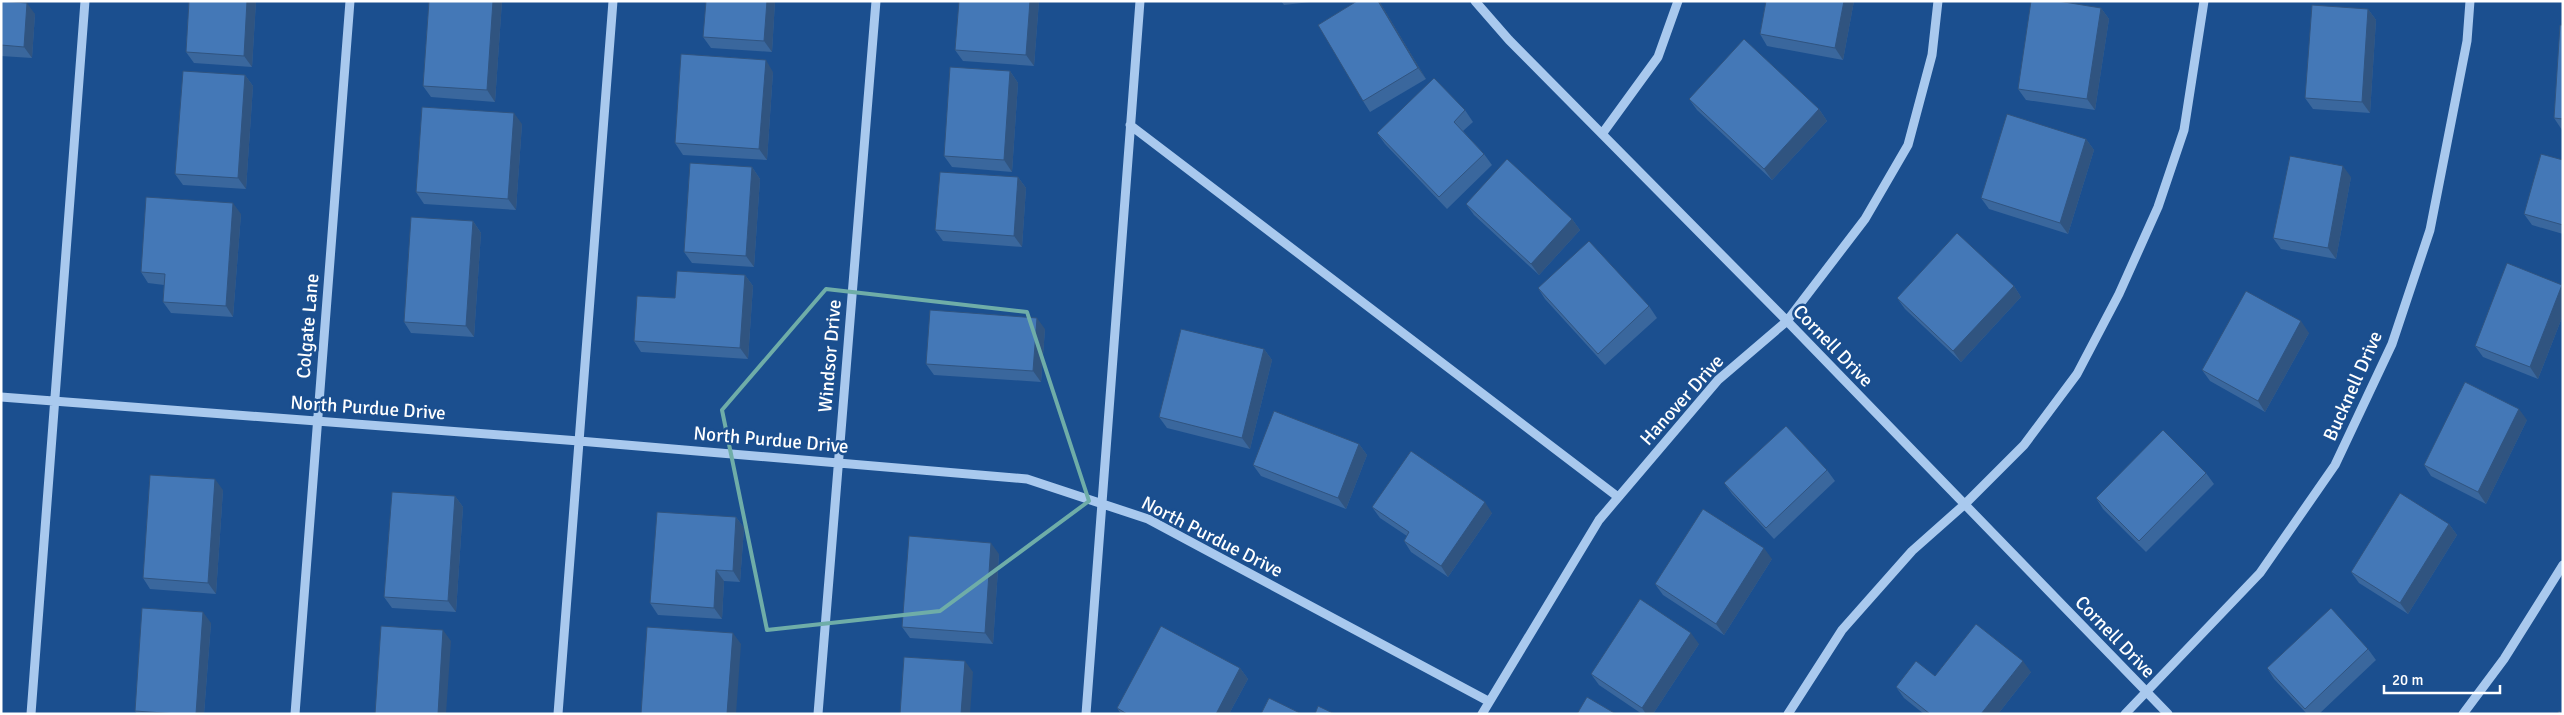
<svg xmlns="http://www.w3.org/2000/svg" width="2564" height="715" font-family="Signika,sans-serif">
<rect width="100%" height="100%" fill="#1b4f8f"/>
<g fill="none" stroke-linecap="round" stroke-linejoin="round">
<path stroke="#a9c9ee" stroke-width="9" d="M1475,1L1509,40L1787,321L2168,714
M1130,125L1618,497
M1602,134L1658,57L1678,1
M1,397L579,441L1027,479L1148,519L1488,701
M31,714L85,1
M295,714L350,1
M558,714L613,1
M818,714L876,1
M1086,714L1140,1
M1482,714L1599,520L1718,380L1787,321L1865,219L1908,145L1932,55L1938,1
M1788,714L1842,630L1912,551L1965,504L2024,445L2077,374L2119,294L2158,207L2184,130L2204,1
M2125,714L2260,573L2335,465L2392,344L2430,230L2467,41L2470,1
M2463,714L2504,659L2563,565"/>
</g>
<path fill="#3a679d" d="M1,1L35,14L32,58L1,56Z
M189,1H256L252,67L194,63L186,52Z
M429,1H502L495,102L431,97L423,86Z
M775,1L772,52L711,48L703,37Z
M1039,1L1034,66L963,61L955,50Z
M1281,1H1319L1284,5Z
M1379,1L1426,79L1370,112L1363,101Z
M1766,1H1854L1843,60L1767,46L1760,34Z
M2101,8L2109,19L2095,110L2026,100L2018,89Z
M2368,9L2376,20L2370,113L2313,109L2305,98Z
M2563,25V130H2562L2554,118Z
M1010,71L1018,83L1012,172L952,167L944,156Z
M773,72L767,160L683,155L675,143Z
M245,75L253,86L246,189L183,185L175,174Z
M1689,99L1819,109L1827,121L1772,180L1697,110Z
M1465,110L1473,122L1463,131L1484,154L1492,165L1447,209L1385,144L1377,133Z
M522,124L516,210L424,204L416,192Z
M2086,139L2094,150L2068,234L1989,209L1981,198Z
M2563,160V234L2532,225L2524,214Z
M752,167L760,179L754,267L692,263L684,252Z
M1018,177L1026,188L1022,247L943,241L935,230Z
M2351,177L2336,259L2281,249L2273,238Z
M1466,204L1572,219L1580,230L1539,275L1474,215Z
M241,214L233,317L171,313L163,302L164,285L148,283L141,272Z
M473,221L481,233L474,337L411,333L404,322Z
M745,275L753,286L748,359L641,352L634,341L675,298Z
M2563,285V315L2538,379L2483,357L2475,346Z
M2014,286L2021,297L1961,362L1905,309L1897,298Z
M1538,288L1649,306L1657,318L1605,365L1545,299Z
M1045,329L1041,382L934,375L926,364Z
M2309,333L2265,412L2210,381L2202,370Z
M1264,349L1272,360L1250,449L1167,428L1159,417Z
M2527,420L2486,504L2431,476L2424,465Z
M1359,444L1367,455L1346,509L1261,476L1253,465Z
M1827,470L1835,481L1774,539L1732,494L1724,483Z
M2206,473L2214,484L2146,552L2103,509L2096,498Z
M223,490L216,594L150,589L143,578Z
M455,496L463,507L456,612L392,608L384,597Z
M1372,507L1492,513L1448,577L1411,552L1404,541L1407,536L1380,518Z
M736,517L744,528L740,582L724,581L722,619L658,615L650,603Z
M2449,524L2457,535L2408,614L2359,583L2351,572Z
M999,554L993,644L910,638L902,627Z
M1772,559L1724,635L1663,595L1655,584Z
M211,623L204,714H137L135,711Z
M1699,644L1653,714H1642L1599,685L1591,674Z
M2368,649L2376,660L2319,714H2307L2274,679L2267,668Z
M1240,668L1248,679L1229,714H1121L1117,708Z
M2031,672L1998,714H1924L1904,698L1896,687L1935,676Z"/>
<path fill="#305480" d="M247,1H256L252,67L244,56Z
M493,1H502L495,102L487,90Z
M767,1H775L772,52L764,41Z
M1030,1H1039L1034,66L1026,55Z
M1378,1H1379L1426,79L1418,68Z
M1844,1H1854L1843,60L1835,48Z
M27,3L35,14L32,58L24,47Z
M2101,8L2109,19L2095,110L2087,99Z
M2368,9L2376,20L2370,113L2362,102Z
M766,60L773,72L767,160L759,149Z
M1010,71L1018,83L1012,172L1004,160Z
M245,75L253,86L246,189L238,178Z
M1819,109L1827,121L1772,180L1764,169Z
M514,113L522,124L516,210L508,199Z
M2086,139L2094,150L2068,234L2060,223Z
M2343,166L2351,177L2336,259L2328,248Z
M752,167L760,179L754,267L746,256Z
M1018,177L1026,188L1022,247L1014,236Z
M233,203L241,214L233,317L226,306Z
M1572,219L1580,230L1539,275L1531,264Z
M473,221L481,233L474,337L466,326Z
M745,275L753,286L748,359L740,348Z
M2562,285L2563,315L2538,379L2530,367Z
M2014,286L2021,297L1961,362L1953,351Z
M1037,318L1045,329L1041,382L1033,371Z
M2301,321L2309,333L2265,412L2258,401Z
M1264,349L1272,360L1250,449L1242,438Z
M2519,409L2527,420L2486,504L2478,492Z
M1359,444L1367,455L1346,509L1338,498Z
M215,479L223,490L216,594L208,583Z
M455,496L463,507L456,612L448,601Z
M1485,502L1492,513L1448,577L1441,566Z
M736,517L744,528L740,582L733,571Z
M2449,524L2457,535L2408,614L2400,603Z
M991,543L999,554L993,644L985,633Z
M1764,548L1772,559L1724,635L1716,624Z
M716,570L724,581L722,619L714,608Z
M203,612L211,623L204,714H196Z
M443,630L451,641L446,714H438Z
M733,633L741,644L736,714H727Z
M1691,633L1699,644L1653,714H1646L1642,708Z
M965,661L973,672L970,714H961Z
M2023,661L2031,672L1998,714H1981Z
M1240,668L1248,679L1229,714H1216Z"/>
<path fill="#4478b7" stroke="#305480" d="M1,1L27,3L24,47L1,45Z
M189,1H247L244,56L186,52Z
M429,1H493L487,90L423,86Z
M706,1H767L764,41L703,37Z
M959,1H1030L1026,55L955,50Z
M1357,1H1378L1418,68L1363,101L1318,25Z
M1766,1H1844L1835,48L1760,34Z
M2031,1H2058L2101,8L2087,99L2018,89Z
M2312,5L2368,9L2362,102L2305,98Z
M2560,25H2563V119L2554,118Z
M1744,39L1819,109L1764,169L1689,99Z
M681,54L766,60L759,149L675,143Z
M950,67L1010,71L1004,160L944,156Z
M183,71L245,75L238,178L175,174Z
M1434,78L1465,110L1454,122L1484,154L1439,197L1377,133Z
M422,107L514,113L508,199L416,192Z
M2007,114L2086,139L2060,223L1981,198Z
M2541,154L2563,160V225L2524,214Z
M2290,156L2343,166L2328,248L2273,238Z
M1507,159L1572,219L1531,264L1466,204Z
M690,163L752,167L746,256L684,252Z
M940,172L1018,177L1014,236L935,230Z
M146,197L233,203L226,306L163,302L165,274L141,272Z
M411,217L473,221L466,326L404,322Z
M1957,233L2014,286L1953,351L1897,298Z
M1589,241L1649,306L1598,354L1538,288Z
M2507,263L2562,285L2530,367L2475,346Z
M677,271L745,275L740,348L634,341L637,296L675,298Z
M2246,291L2301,321L2258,401L2202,370Z
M930,310L1037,318L1033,371L926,364Z
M1181,329L1264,349L1242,438L1159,417Z
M2465,382L2519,409L2478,492L2424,465Z
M1274,411L1359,444L1338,498L1253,465Z
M1786,426L1827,470L1766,528L1724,483Z
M2163,430L2206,473L2139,541L2096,498Z
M1411,451L1485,502L1441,566L1404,541L1409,532L1372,507Z
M150,475L215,479L208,583L143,578Z
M392,492L455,496L448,601L384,597Z
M2400,493L2449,524L2400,603L2351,572Z
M1703,509L1764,548L1716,624L1655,584Z
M657,512L736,517L733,571L716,570L714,608L650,603Z
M909,536L991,543L985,633L902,627Z
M1640,599L1691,633L1642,708L1591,674Z
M142,608L203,612L196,714H178L135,711Z
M2331,608L2368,649L2305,709L2267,668Z
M1976,624L2023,661L1981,714H1930L1896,687L1916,661L1935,676Z
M381,626L443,630L438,714H375Z
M1161,626L1240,668L1216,714H1127L1117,708Z
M647,627L733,633L727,714H641Z
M904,657L965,661L961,714H900Z
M1587,697L1616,714H1577Z
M1269,698L1302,714H1261Z
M1318,706L1335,714H1315Z
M2559,711L2563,713V714H2557Z"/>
<path fill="none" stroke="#6fada8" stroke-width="4" stroke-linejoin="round" d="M826,289L1027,312L1089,501L940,611L767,630L722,410Z"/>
<g text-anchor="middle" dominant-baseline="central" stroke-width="5" stroke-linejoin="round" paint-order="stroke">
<g font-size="19" fill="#fff" stroke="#1b4f8f">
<text transform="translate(308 326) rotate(-85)">Colgate Lane</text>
<text transform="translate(1833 346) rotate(46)">Cornell Drive</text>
<text transform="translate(830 356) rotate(-85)">Windsor Drive</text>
<text transform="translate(2353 386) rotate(-66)">Bucknell Drive</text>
<text transform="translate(1682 400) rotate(-48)">Hanover Drive</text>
<text transform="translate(368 408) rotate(4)">North Purdue Drive</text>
<text transform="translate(771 440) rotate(5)">North Purdue Drive</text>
<text transform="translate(1212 537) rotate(27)">North Purdue Drive</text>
<text transform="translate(2115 637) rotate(46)">Cornell Drive</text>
</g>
</g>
<rect width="2564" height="715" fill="none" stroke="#ffffff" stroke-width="5"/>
<path d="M2384 685v8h116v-8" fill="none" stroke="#ffffff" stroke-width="2.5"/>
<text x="2392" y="685" font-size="15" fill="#ffffff" stroke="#1b4f8f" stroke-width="4" paint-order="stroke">20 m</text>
</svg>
